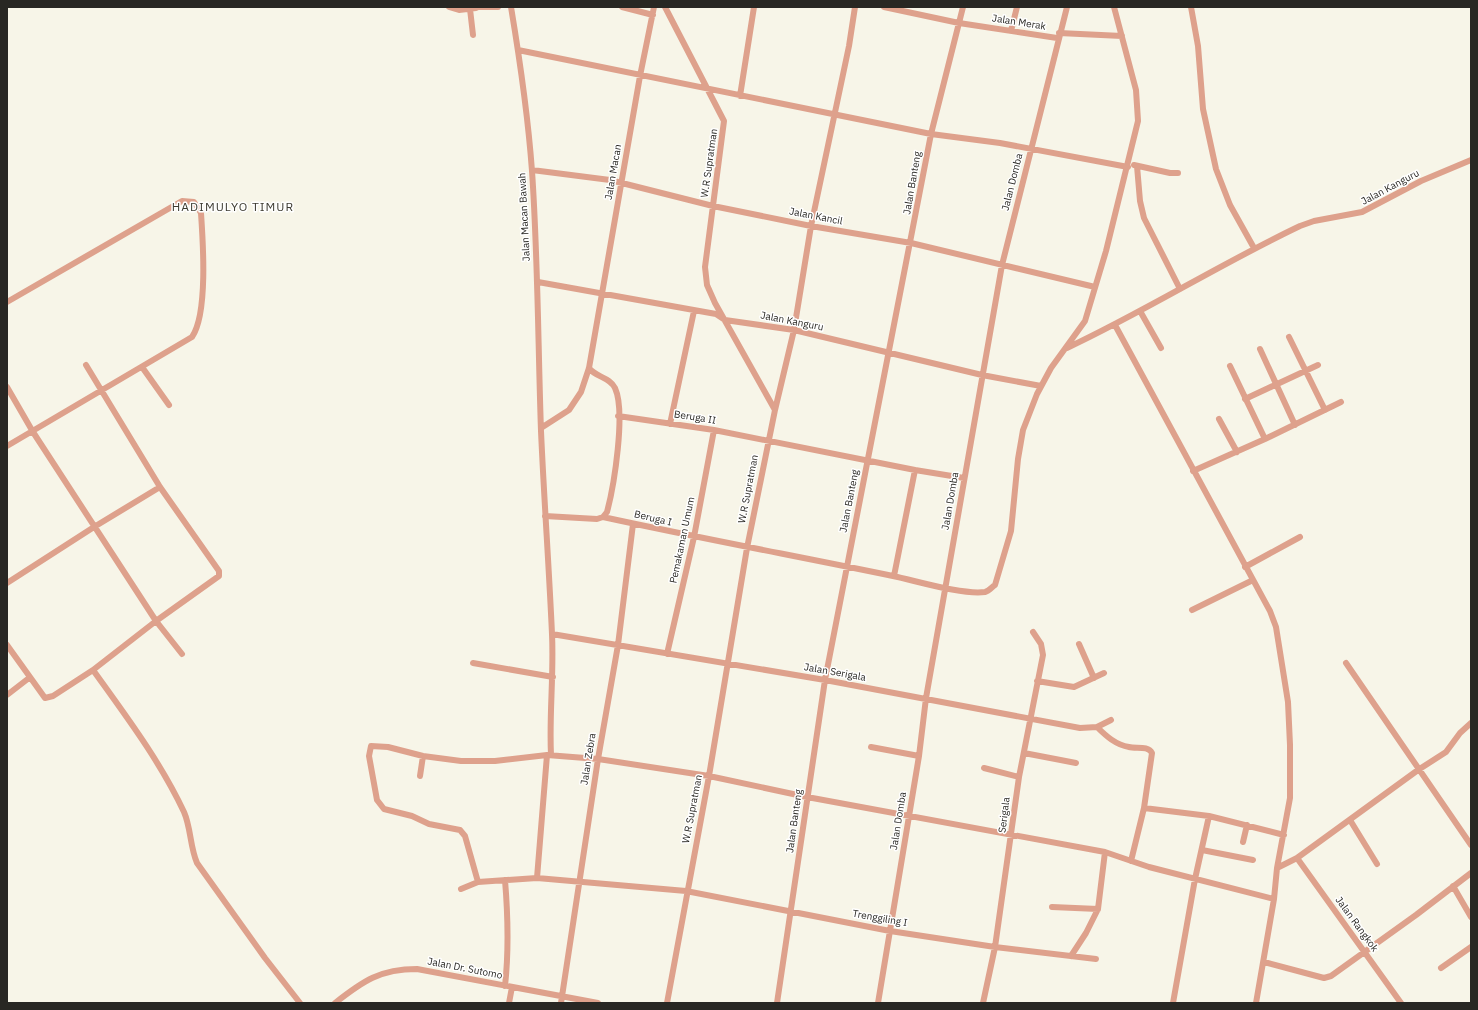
<svg xmlns="http://www.w3.org/2000/svg" width="1478" height="1010" font-family="'IBM Plex Sans',sans-serif">
<rect width="100%" height="100%" fill="#f7f5e8"/>
<g fill="none" stroke-linecap="round" stroke-linejoin="round">
<path stroke="#dea18c" stroke-width="6" d="M449,7L459,10L476,8
M476,7H498
M511,7C520,61 528,116 532,171C538,258 538,345 541,431C544,499 549,567 552,634C554,675 549,715 551,755
M622,7L653,15
M665,7L724,121L705,267L707,285L715,303L775,410L747,548L709,776L667,1003
M884,7L959,23L1057,38
M1191,7L1198,46L1203,109L1216,169L1230,205L1254,248
M470,9L473,35
M1011,31L1017,7
M1059,33L1122,36
M518,50L931,134L1000,143L1128,167
M740,96L754,7
M1134,165L1170,173H1178
M1137,166L1140,201L1144,218L1180,289
M532,170L610,180L713,206L811,226L911,243L1095,287
M538,282L716,314L725,320L794,330L982,375L1041,386
M7,302L182,201L194,202L201,213C203,242 208,314 192,337L7,446
M1140,311L1161,348
M1115,325L1270,611L1276,627L1288,702L1290,745V798L1277,868
M1289,337L1325,410
M1067,348C1146,311 1220,264 1300,226L1314,221L1362,212L1421,181L1471,160
M1260,349L1295,425
M86,365L160,487L219,571V576L156,621L182,654
M1230,366L1265,439
M142,367L169,405
M7,387L33,432L156,621L93,670C126,716 160,761 184,812C191,828 190,847 197,863L265,958L300,1003
M1245,399L1318,365
M775,410L794,330L811,226L849,46L855,7
M618,416L714,430L915,470L964,478
M1219,419L1237,452
M670,424L694,311
M541,428L569,410L581,392L589,368L640,76L654,7
M1193,471L1265,439L1341,402
M545,516L597,519L603,517L607,512C614,486 626,412 615,388C610,377 595,377 589,368
M603,517C699,538 796,556 893,576C917,581 962,595 985,592C989,591 992,587 995,585L1011,531L1018,459L1023,430L1037,394L1051,368L1085,321L1106,251L1138,121L1136,90L1114,7
M1245,567L1300,537
M894,576L915,470
M7,583L94,527L160,487
M1192,610L1253,580
M552,634L825,680L1080,728L1097,727L1111,720
M1079,644L1094,678
M7,645L45,698L53,696L93,670
M667,654L694,537L714,430
M473,663L553,677
M1346,663L1471,845
M1037,681L1074,687L1104,673
M7,695L29,678
M1097,727C1106,736 1116,745 1129,747C1136,749 1148,745 1152,753L1144,808L1131,861
M871,747L919,756
M1024,753L1076,763
M984,768L1019,777
M420,776L423,756
M1144,808L1209,816L1284,835
M1350,820L1377,864
M1243,842L1247,825
M1202,850L1253,860
M1297,858L1401,1003
M537,878L547,755
M505,880C508,916 509,950 505,986
M478,882L465,836L460,830L429,824L412,816L384,809L377,800L369,756L371,746L388,747L423,756L461,761H495L547,755L598,759L709,776L807,797L1105,852L1149,867L1274,899
M1453,886L1471,917
M461,889L478,882L537,878L686,891L890,931L995,947L1096,959
M1052,907L1098,909
M1071,956L1086,933L1098,909L1105,852
M1264,962L1324,978L1331,976L1416,915L1471,873
M1441,968L1471,947
M335,1003C363,981 380,969 417,969L598,1003
M509,1003L512,987
M561,1003L598,759L618,645L633,524
M777,1003L825,680L931,134L963,7
M878,1003L919,756L926,698L1002,265L1067,7
M983,1003L995,947L1019,777L1043,655L1041,644L1033,632
M1173,1003L1195,879L1209,816
M1256,1003L1274,899L1277,868L1297,858L1418,770L1446,752L1460,733L1471,723"/>
</g>
<g text-anchor="middle" dominant-baseline="central" stroke-width="3" stroke-linejoin="round" paint-order="stroke">
<g font-size="10" fill="#282723" stroke="#fff">
<text transform="translate(1019 22) rotate(9)">Jalan Merak</text>
<text transform="translate(709 163) rotate(-82)">W.R Supratman</text>
<text transform="translate(613 172) rotate(-80)">Jalan Macan</text>
<text transform="translate(1012 182) rotate(-76)">Jalan Domba</text>
<text transform="translate(912 183) rotate(-80)">Jalan Banteng</text>
<text transform="translate(1390 187) rotate(-28)">Jalan Kanguru</text>
<text transform="translate(816 216) rotate(11)">Jalan Kancil</text>
<text transform="translate(524 217) rotate(-93)">Jalan Macan Bawah</text>
<text transform="translate(792 321) rotate(11)">Jalan Kanguru</text>
<text transform="translate(695 417) rotate(9)">Beruga II</text>
<text transform="translate(748 489) rotate(-79)">W.R Supratman</text>
<text transform="translate(849 501) rotate(-79)">Jalan Banteng</text>
<text transform="translate(950 501) rotate(-80)">Jalan Domba</text>
<text transform="translate(653 518) rotate(13)">Beruga I</text>
<text transform="translate(682 540) rotate(-78)">Pemakaman Umum</text>
<text transform="translate(835 672) rotate(10)">Jalan Serigala</text>
<text transform="translate(588 759) rotate(-81)">Jalan Zebra</text>
<text transform="translate(692 809) rotate(-79)">W.R Supratman</text>
<text transform="translate(1004 815) rotate(-83)">Serigala</text>
<text transform="translate(794 821) rotate(-82)">Jalan Banteng</text>
<text transform="translate(898 821) rotate(-81)">Jalan Domba</text>
<text transform="translate(880 918) rotate(10)">Trenggiling I</text>
<text transform="translate(1357 924) rotate(54)">Jalan Rangkok</text>
<text transform="translate(465 968) rotate(11)">Jalan Dr. Sutomo</text>
</g>
<g font-size="12" letter-spacing="1" fill="#3c3a30" stroke="#fff">
<text x="233" y="206">HADIMULYO TIMUR</text>
</g>
</g>
<rect width="1478" height="1010" fill="none" stroke="#282723" stroke-width="16"/>
</svg>
